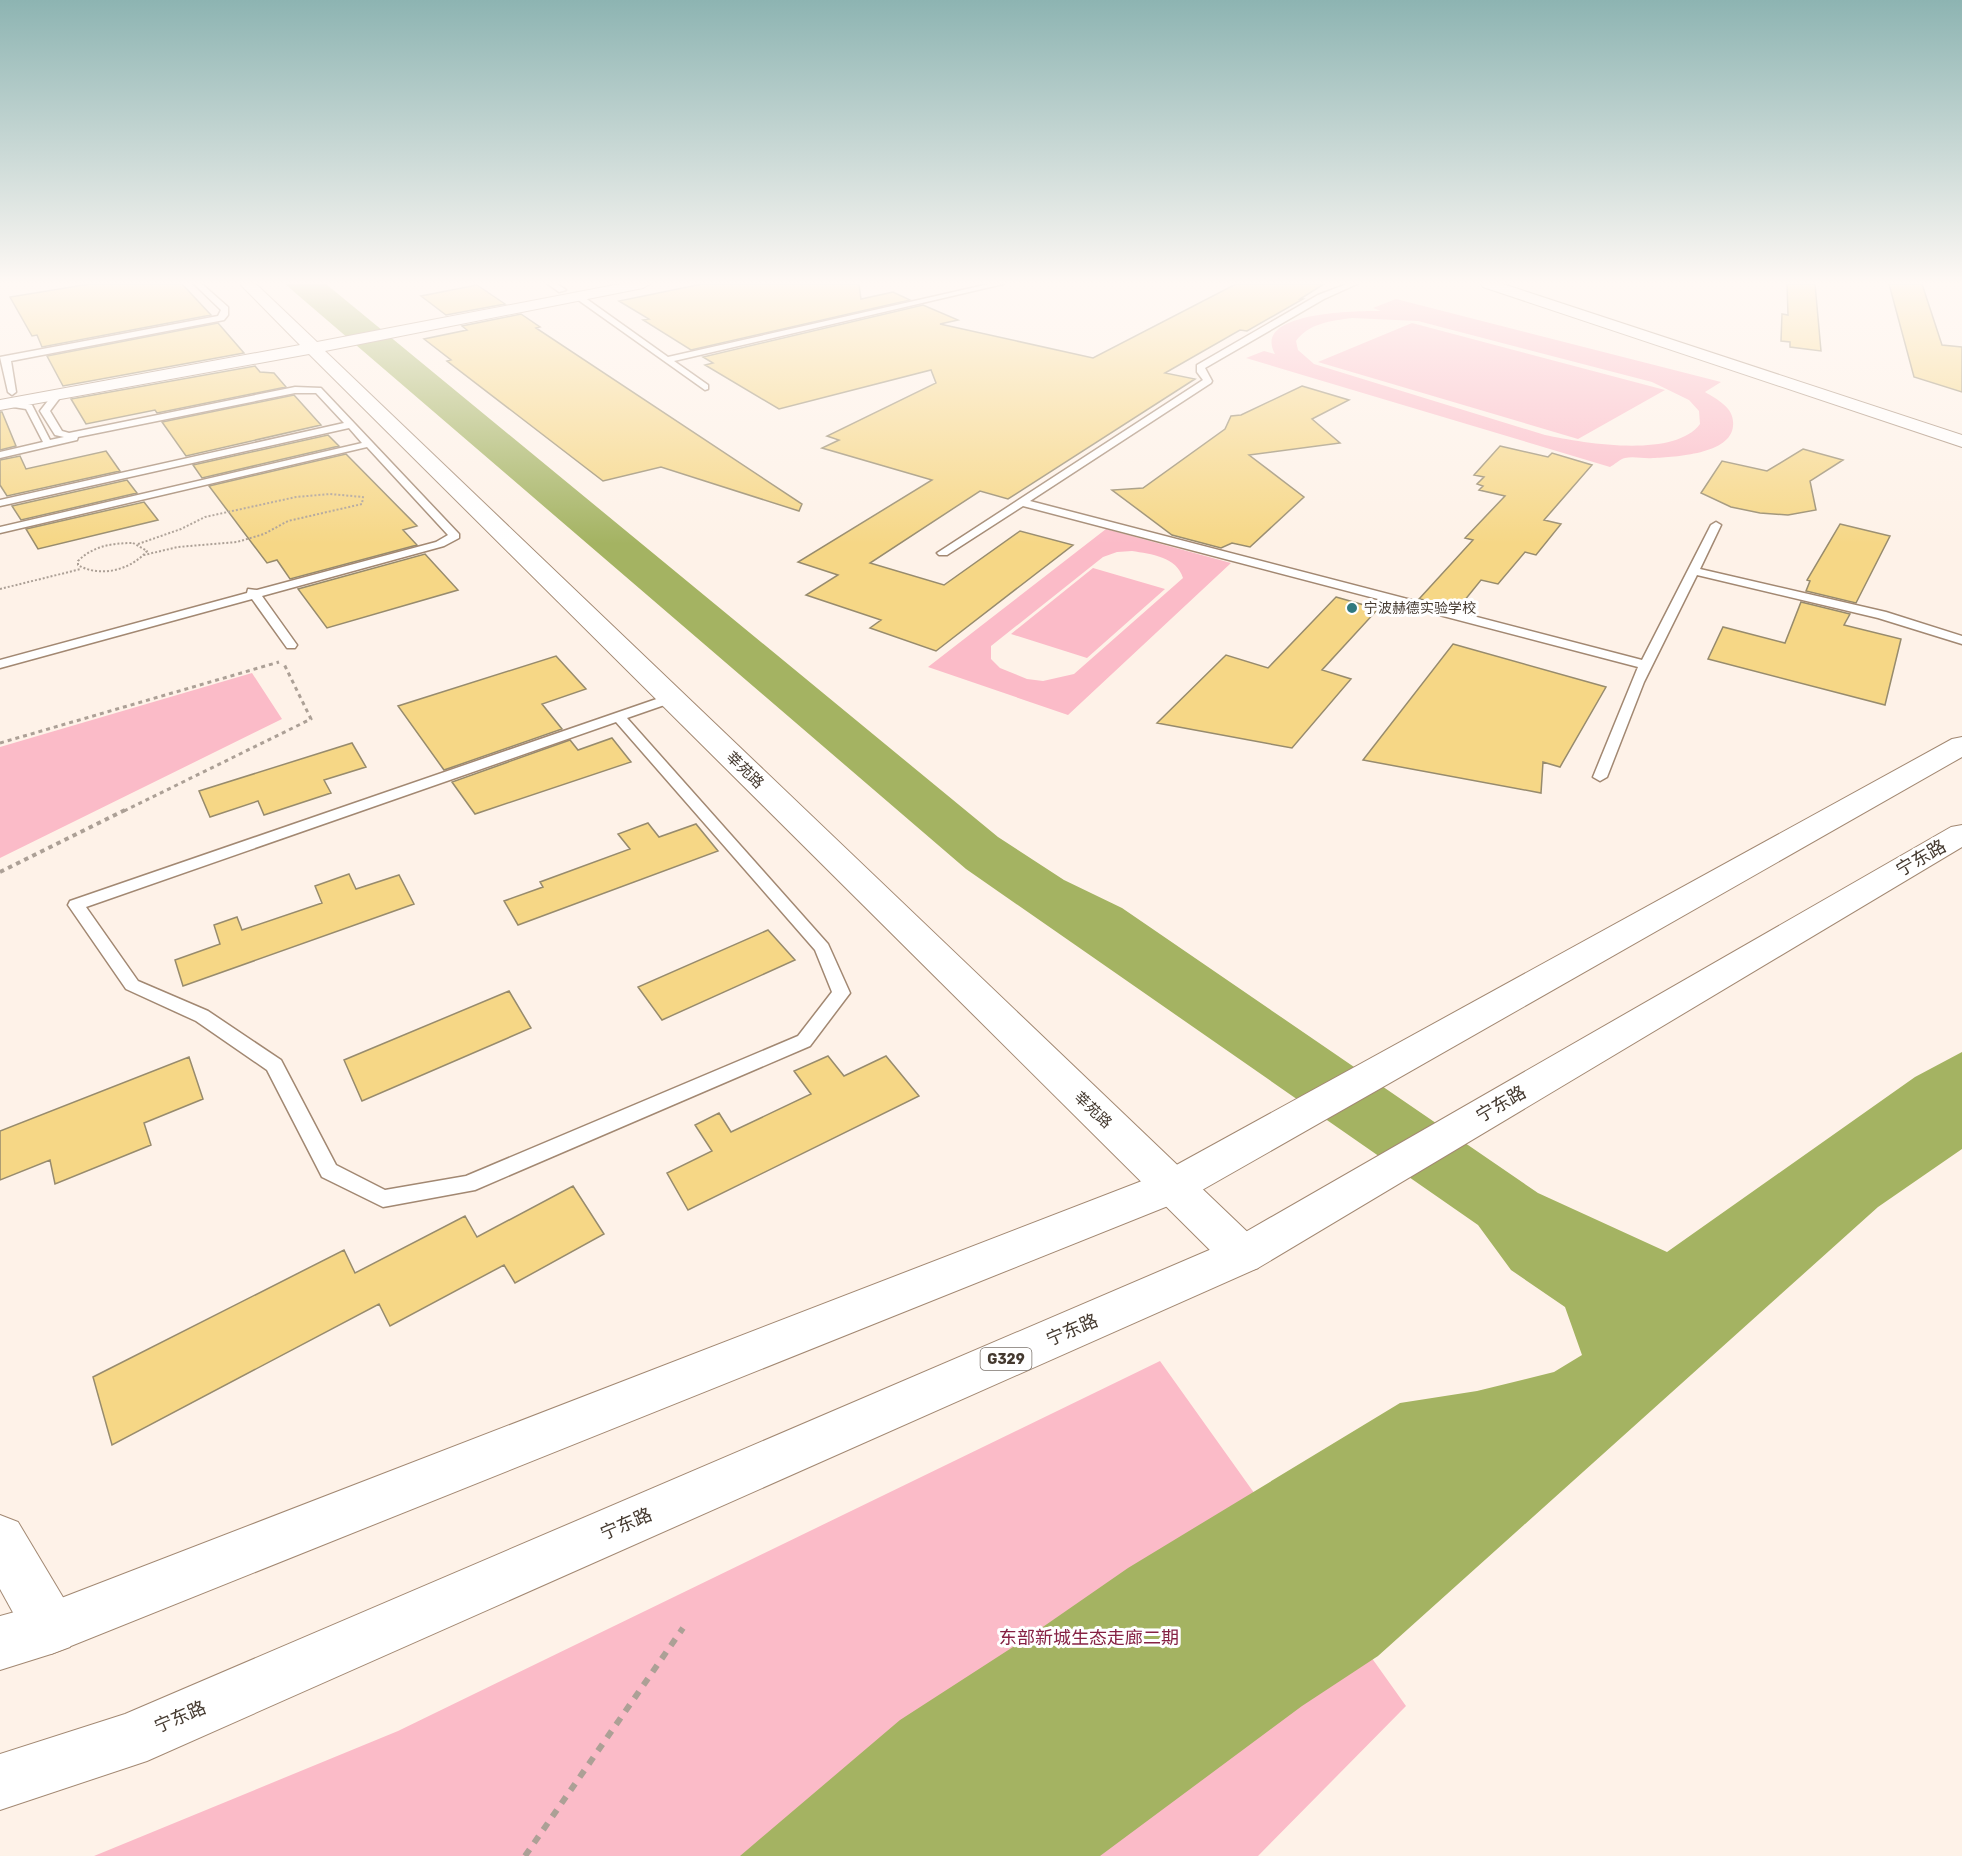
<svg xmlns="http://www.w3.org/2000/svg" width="1962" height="1856" font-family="Rubik,'Noto Sans SC',sans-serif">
<rect width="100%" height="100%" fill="#fef2e8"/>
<path fill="#fbbbc8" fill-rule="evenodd" d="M1396,299L1721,382L1705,392C1718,400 1735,408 1733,426C1731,454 1675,457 1653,458C1644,459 1634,456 1625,458C1620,459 1614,465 1610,467L1246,358L1264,351L1275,354C1251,311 1359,311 1381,311L1373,308ZM1352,318L1418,321L1652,382L1689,400L1699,411L1700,424C1674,459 1583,443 1545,435L1314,364L1298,350L1296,341C1309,323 1331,321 1352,318Z
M1412,323L1665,390L1578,439L1318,362Z
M1106,529L1231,563L1068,715L928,667ZM1132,551C1151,554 1177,557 1183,578L1074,674L1043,681L1027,679L1000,668L991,659V646L1103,557L1117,552Z
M1093,568L1165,589L1087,658L1011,634Z
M252,673L282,719L0,858V747Z
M1160,1361L1406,1706L1258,1856H94L398,1731Z"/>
<path fill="#a4b362" d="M285,284H326L998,837L1064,880L1122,908L1538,1193L1667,1252L1915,1077L1962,1052V1149L1878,1207L1378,1656L1302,1706L1100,1856H740L900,1720L1024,1640L1128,1568L1400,1403L1477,1391L1554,1372L1582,1355L1565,1307L1511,1270L1478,1225L966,869Z"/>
<path fill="#f6d786" stroke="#978b6d" stroke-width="1.5" d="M90,284H182L211,315L42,347L37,335L32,336L10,297Z
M702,284H859L861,299L893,292L910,300L691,350L643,320L649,319L619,301Z
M1236,284H1324L1300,299H1303L1247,331L1240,330L1165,373L1195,379L1008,499L980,491L870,563L944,585L1020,531L1073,545L936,651L870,628L881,620L806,595L838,575L798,562L932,480L822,448L839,440L827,436L936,383L931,370L779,409L705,365L713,363L703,357L923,305L958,320L940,324L1093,358Z
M1787,284H1815L1821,351L1790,347V342L1781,341L1782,314L1788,315Z
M1889,284H1922L1942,345L1962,347V392L1914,377Z
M477,285L505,304L446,315L421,296Z
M521,314L540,327L536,328L802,504L799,511L661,467L603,481L447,361L451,360L424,339L467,330L462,326Z
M218,323L244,353L63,386L47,356Z
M255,366L260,372L274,373L286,387L157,413L155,410L86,424L71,399Z
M1302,386L1349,400L1312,419L1340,443L1249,455L1304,497L1250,547L1232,543L1221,548L1172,535L1112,490L1143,488L1225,429L1231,416L1241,415Z
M294,395L321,425L186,456L162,422Z
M0,412H2L16,446L0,450Z
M328,435L339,446L202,478L193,465Z
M1500,446L1548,457L1552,453L1592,465L1544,520L1561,524L1536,555L1525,552L1498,584L1481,580L1460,606L1419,599L1473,540L1465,538L1505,496L1479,490L1483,486L1477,484L1484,477L1474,475Z
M1803,449L1843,460L1810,481L1816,510L1788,515L1760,513L1731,507L1701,493L1722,461L1767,471Z
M106,451L120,471L7,496L0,485V460L20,456L26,469Z
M346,454L417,526L403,530L417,545L290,579L277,560L267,563L209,486Z
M127,480L137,493L21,520L12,506Z
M144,502L158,520L38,549L26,529Z
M1840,524L1890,536L1856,603L1806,591L1810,581L1807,580Z
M425,554L458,590L327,628L298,589Z
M1336,597L1378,609L1322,670L1351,679L1292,748L1157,723L1226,655L1268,668Z
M1801,602L1850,614L1844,625L1901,639L1885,705L1708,659L1723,627L1785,643Z
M1453,644L1606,687L1560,767L1543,762L1541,793L1363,760Z
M556,656L586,689L542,704L562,729L444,770L398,706Z
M612,738L631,762L475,814L452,782L570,740L578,750Z
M352,743L366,767L324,780L331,793L264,815L258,801L210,817L199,791Z
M648,823L659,837L696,824L718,851L518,925L504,901L543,887L540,882L630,849L618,834Z
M349,874L356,889L399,875L414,904L183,986L175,960L220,944L214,925L237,917L242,930L322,903L315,886Z
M768,930L795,960L662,1020L638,987Z
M509,991L531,1028L362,1101L344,1060Z
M828,1056L844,1076L886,1056L919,1096L688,1210L667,1173L712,1151L695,1125L719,1113L731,1132L811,1094L794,1071Z
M189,1057L203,1099L144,1123L151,1145L55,1184L50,1160L0,1180V1131Z
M573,1186L604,1234L515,1283L504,1265L390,1326L379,1304L112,1445L93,1377L344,1250L355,1273L465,1216L477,1237Z"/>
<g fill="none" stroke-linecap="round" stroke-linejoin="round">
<g stroke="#a28872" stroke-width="3">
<path id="lane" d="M194,284H202L228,307V315L224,320L11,361L16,392L12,395L8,392L0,357L218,316L221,310Z
M548,284H557L566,290L559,292Z
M989,284H1003L674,361L708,385V389L705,390L574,297L581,295L668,357Z
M1347,284H1357L1324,299L1205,368L1212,381L1211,383L1030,501L1642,660L1711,525L1716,522L1721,525L1700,569L1886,612L1962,636V644L1878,618L1697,575L1644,682L1607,777L1600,781L1593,777L1638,667L1023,506L947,555H939L937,553L1203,380L1197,372V365L1318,295Z
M295,387L321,388L459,534V538L444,546L262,596L297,645L295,648H287L252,599L0,668V660L247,593L248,589L257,590L436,542L448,535L367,447L0,533V527L362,443L349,428L0,506V500L344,423L316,393H295L78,437L77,440L0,458V452L43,442L26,409L7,406V402L32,405L50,440L64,437L55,435L40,411L54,393L57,392L62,395L50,411L62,431L69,433Z
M671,694L676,695L678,698L676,701L627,718L828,944L850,993L810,1046L475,1190L383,1207L322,1177L267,1070L196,1021L126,989L68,905L70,901ZM616,722L815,950L832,992L798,1036L466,1176L385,1190L336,1165L281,1060L208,1011L138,981L86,907Z"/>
</g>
<g stroke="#a28872" stroke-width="2">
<path id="street" d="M0,1515L18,1522L70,1609L77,1628L70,1647L51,1654L32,1647L0,1589Z"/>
</g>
<g stroke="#a28872" stroke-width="2">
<path id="secondary" d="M240,284H256L317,342L620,284H650L643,288L325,351L1258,1242L1264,1255L1258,1268L1243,1273L1228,1268L309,354L0,410V400L300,345Z
M1481,284H1503L1962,435V447L1483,287Z"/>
</g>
<g stroke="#a28872" stroke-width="2">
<path id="primary" d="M1962,737V757L1188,1198L51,1654L0,1670V1616L51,1602L1160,1174L1952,739Z
M1962,825V847L1258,1268L147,1761L0,1810V1754L125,1714L1228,1242L1951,827Z"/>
</g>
<path stroke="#aca096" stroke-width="2" stroke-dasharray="2 2" stroke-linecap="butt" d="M133,543L147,551C131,570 100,578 78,565V561C93,546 112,543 133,543Z
M138,544L181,529L205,517L296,497L330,494L363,497L362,504L288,521L264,534L237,542L178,547L144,555
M0,589L81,569"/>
<path stroke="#aca096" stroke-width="3" stroke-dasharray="4 4" stroke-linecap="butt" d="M0,743L279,662
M124,811L311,719L284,664"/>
<path stroke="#aca096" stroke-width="4" stroke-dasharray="4.5 4.5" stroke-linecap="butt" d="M0,872L127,809"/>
<path stroke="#aca096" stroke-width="6" stroke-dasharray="8 8" stroke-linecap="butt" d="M525,1856L683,1628"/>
<use href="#lane" fill="#fff" fill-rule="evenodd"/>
<use href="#street" fill="#fff" fill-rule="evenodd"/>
<use href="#secondary" fill="#fff" fill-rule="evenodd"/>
<use href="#primary" fill="#fff" fill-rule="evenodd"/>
</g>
<linearGradient id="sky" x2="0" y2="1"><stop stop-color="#8db4b2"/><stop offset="0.52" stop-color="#fff9f5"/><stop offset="1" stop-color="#fff9f5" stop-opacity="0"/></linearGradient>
<rect width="1962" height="544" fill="url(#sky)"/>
<circle fill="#30797f" stroke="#fff" stroke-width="2" cx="1352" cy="608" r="6"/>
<g text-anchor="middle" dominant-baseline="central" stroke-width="6" stroke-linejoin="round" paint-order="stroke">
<g font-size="14" fill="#44392f" stroke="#fff" text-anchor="start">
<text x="1364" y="608">宁波赫德实验学校</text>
</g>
<rect fill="#fff" stroke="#7c746d" stroke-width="1.5" x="980.5" y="1348" width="51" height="22" rx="4.5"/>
<g font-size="14" font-weight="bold" fill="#44392f">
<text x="1006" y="1359">G329</text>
</g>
<g font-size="15" fill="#44392f" stroke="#fff">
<text transform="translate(745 770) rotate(44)">莘苑路</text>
<text transform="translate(1093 1110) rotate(43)">莘苑路</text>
</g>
<g font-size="18" fill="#44392f" stroke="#fff">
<text transform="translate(1921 858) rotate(-30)">宁东路</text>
<text transform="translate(1501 1104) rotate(-30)">宁东路</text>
<text transform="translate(1072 1330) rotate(-23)">宁东路</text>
<text transform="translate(626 1524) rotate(-23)">宁东路</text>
<text transform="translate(180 1717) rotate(-23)">宁东路</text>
</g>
<g font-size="18" fill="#862244" stroke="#fff">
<text x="1089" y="1638">东部新城生态走廊二期</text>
</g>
</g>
</svg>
